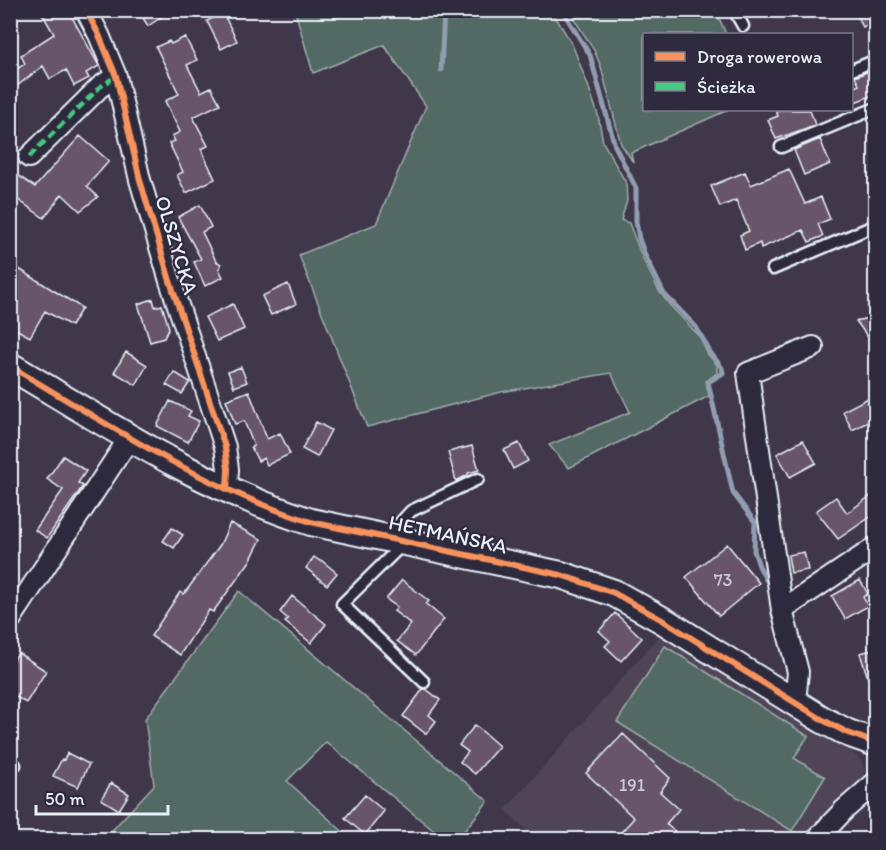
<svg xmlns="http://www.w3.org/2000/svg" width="886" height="850" font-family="Itim,sans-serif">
<rect width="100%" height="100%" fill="#40374a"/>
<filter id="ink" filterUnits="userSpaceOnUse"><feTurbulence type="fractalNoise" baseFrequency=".0167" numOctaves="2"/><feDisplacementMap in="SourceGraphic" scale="12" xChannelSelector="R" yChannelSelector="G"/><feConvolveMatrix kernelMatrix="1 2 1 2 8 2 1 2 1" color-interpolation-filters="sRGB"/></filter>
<g filter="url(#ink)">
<path fill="#4f4456" d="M663,632L843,744L860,759L865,770L861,783L842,798L803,839H537L505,810Z"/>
<path fill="#536964" stroke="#9eadae" stroke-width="1.5" d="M295,11H552L572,44L589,88L598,115L603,142L626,183L627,201L621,220L629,223L642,257L659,291L668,303L700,337L707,353L717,365V373L706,381L709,396L569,468L549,445L630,412L611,373L501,392L367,427L299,255L376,224L426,106L384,45L313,73Z
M569,11H716L726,34H644V110H728L631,153L633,162L621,144L601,67L594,50Z
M239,591L488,801L458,839H444L326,742L287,781L351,839H104L154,785L145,719Z
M665,646L808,736L794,758L825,777L792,831L617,722Z"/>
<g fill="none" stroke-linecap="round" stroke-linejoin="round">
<path stroke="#919db1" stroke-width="5" d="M562,10L590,55L615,146L636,188V222L639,239L645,255L664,294L696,327L710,352L722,368L723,373L708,382L733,493L755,522L754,551L759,566L770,587
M441,70L444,10"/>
</g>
<path fill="#695469" stroke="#e8f1f8" stroke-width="1.5" d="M40,10H68L99,66L86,73L89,78L74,86L66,70L50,79L43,66L17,86L10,78V73L25,64L21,55L54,34Z
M138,10H172L148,26Z
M854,10H876V21L863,27Z
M223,13L237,41L221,49L207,21Z
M185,37L197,60L187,65L201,92L211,87L220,104L193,117L208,146L201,149L215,179L186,193L177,175L183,172L169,143L175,141L172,136L180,132L165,101L179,94L156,47L169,41L171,44Z
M876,68V94L855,102L852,88L859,85L855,77Z
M775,110H810L815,125L776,139L768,120L778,116Z
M80,136L109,161L87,186L98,197L80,211L62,194L44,218L10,194V170L35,187Z
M820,139L830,164L804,175L794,150Z
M789,169L805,204L821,197L830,219L818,224L823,236L809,242L803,230L761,248L760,243L745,250L740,235L749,231L736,200L720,207L711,186L745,172L751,185Z
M200,205L211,227L202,232L216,261L221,264L219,269L223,277L205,286L194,262L201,259L178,217Z
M19,269L82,308L71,326L45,311L30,337L10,326V270L17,273Z
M288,284L296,304L271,315L262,296Z
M153,299L155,307L162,305L169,328L164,338L150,342L138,304Z
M233,304L244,329L217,341L205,317Z
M876,316V348L856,321Z
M126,352L147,365L136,385L114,372Z
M241,367L247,382L234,387L228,372Z
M174,372L190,382L182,394L166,385Z
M249,391L267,439L280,433L290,454L267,465L264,458L258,461L251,447L254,446L244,421L235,424L226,400Z
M876,394V418L852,430L843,411Z
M170,401L191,411L188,416L199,421L188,442L157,426Z
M316,422L331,430L317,457L302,449Z
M803,440L816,463L790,477L777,454Z
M519,443L528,461L513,469L504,450Z
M472,446L479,470L468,473V475L456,481L448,452Z
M63,456L86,471L78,483L83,486L47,538L35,530L63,490L47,479Z
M876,492V513L838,539L816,511L836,497L847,513Z
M230,523L261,539L250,561L213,612L209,610L180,655L151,636L180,592L184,594L220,545Z
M172,528L183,535L174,548L163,541Z
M727,544L759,583L719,616L686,577Z
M804,552L808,570L791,573L788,555Z
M314,557L320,561L321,560L337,573L327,585L306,568Z
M402,580L429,601L426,604L444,619L416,655L397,641L411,624L394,611L397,607L386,599Z
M860,580L868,594L863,597L868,606L845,619L832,596Z
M292,596L326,624L311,643L285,622L288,619L280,612Z
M615,613L642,638L621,661L605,646L610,641L599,631Z
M876,649V691H872L860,653Z
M18,653L46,671L26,703L10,693V665Z
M423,689H426L440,700L429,715L436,721L426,734L403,716Z
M475,725L499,746L475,774L460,762L468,752L459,745Z
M623,734L670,778L660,792L679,809L666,824L684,840H614L634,818L586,773Z
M67,753L89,764L78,787L53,776L62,759L64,760Z
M111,783L129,794L119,810L101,799Z
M365,795L384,811L365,835L345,818Z"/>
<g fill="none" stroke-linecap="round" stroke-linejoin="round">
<g stroke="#e8f1f8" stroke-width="15">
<path id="service" d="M734,10L743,26
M852,70L876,60
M781,147L876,108
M773,269L876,225
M386,538L411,511L478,479
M403,544L342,604L424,682
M10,762L15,765"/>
</g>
<g stroke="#e8f1f8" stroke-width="24">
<path id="minor" d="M86,10L99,35L116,76L140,180L170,281L225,447L228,469L227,490
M29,157L100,87L116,76
M782,610L876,547
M10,620L130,437
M795,702L798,672L782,610L748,373L813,347
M816,840L844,810L876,782"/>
</g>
<g stroke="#e8f1f8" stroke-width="30">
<path id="tertiary" d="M10,366C109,425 201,487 311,522L561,575L614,593L664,621L823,720L848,733L876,743"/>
</g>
<use href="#service" stroke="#2f2a3d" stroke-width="10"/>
<use href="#minor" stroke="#2f2a3d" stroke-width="20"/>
<use href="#tertiary" stroke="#2f2a3d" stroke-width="26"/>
<path stroke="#46c982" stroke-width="4.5" stroke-dasharray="9 4.5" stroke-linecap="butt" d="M29,157L100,87L116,76"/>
<g stroke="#2f2a3d" stroke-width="10">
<path id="cycleway" d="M86,10L99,35L116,76L140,180L170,281L225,447L228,469L227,490
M10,366C109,425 201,487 311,522L561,575L614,593L664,621L823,720L848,733L876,743"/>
</g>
<use href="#cycleway" stroke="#f8935d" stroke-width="6"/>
</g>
</g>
<g text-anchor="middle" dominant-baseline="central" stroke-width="4.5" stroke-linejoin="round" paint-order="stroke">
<g font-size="18" fill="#c8cad4">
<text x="723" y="580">73</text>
<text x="632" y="785">191</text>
</g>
<g font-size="21" fill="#e8f1f8" stroke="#2f2a3d">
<text transform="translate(177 245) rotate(73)">OLSZYCKA</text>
<text transform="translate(448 534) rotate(12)">HETMAŃSKA</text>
</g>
</g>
<rect width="886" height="850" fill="none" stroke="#2f2a3d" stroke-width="36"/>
<rect x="18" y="18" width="850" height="814" fill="none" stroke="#e8f1f8" stroke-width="2" filter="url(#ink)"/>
<rect x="643" y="33" width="210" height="78" fill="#2f2a3d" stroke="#797a88" stroke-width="1.5"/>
<rect x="655" y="52" width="30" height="9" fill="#f8935d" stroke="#797a88" stroke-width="1.5"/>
<text x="697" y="63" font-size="18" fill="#e8f1f8">Droga rowerowa</text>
<rect x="655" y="82" width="30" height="9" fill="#46c982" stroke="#797a88" stroke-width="1.5"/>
<text x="697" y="93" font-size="18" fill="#e8f1f8">Ścieżka</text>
<path d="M36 805v9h132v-9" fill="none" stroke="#e8f1f8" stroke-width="3"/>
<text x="45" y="805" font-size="18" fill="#e8f1f8" stroke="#2f2a3d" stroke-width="4.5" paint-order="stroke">50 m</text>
</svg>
